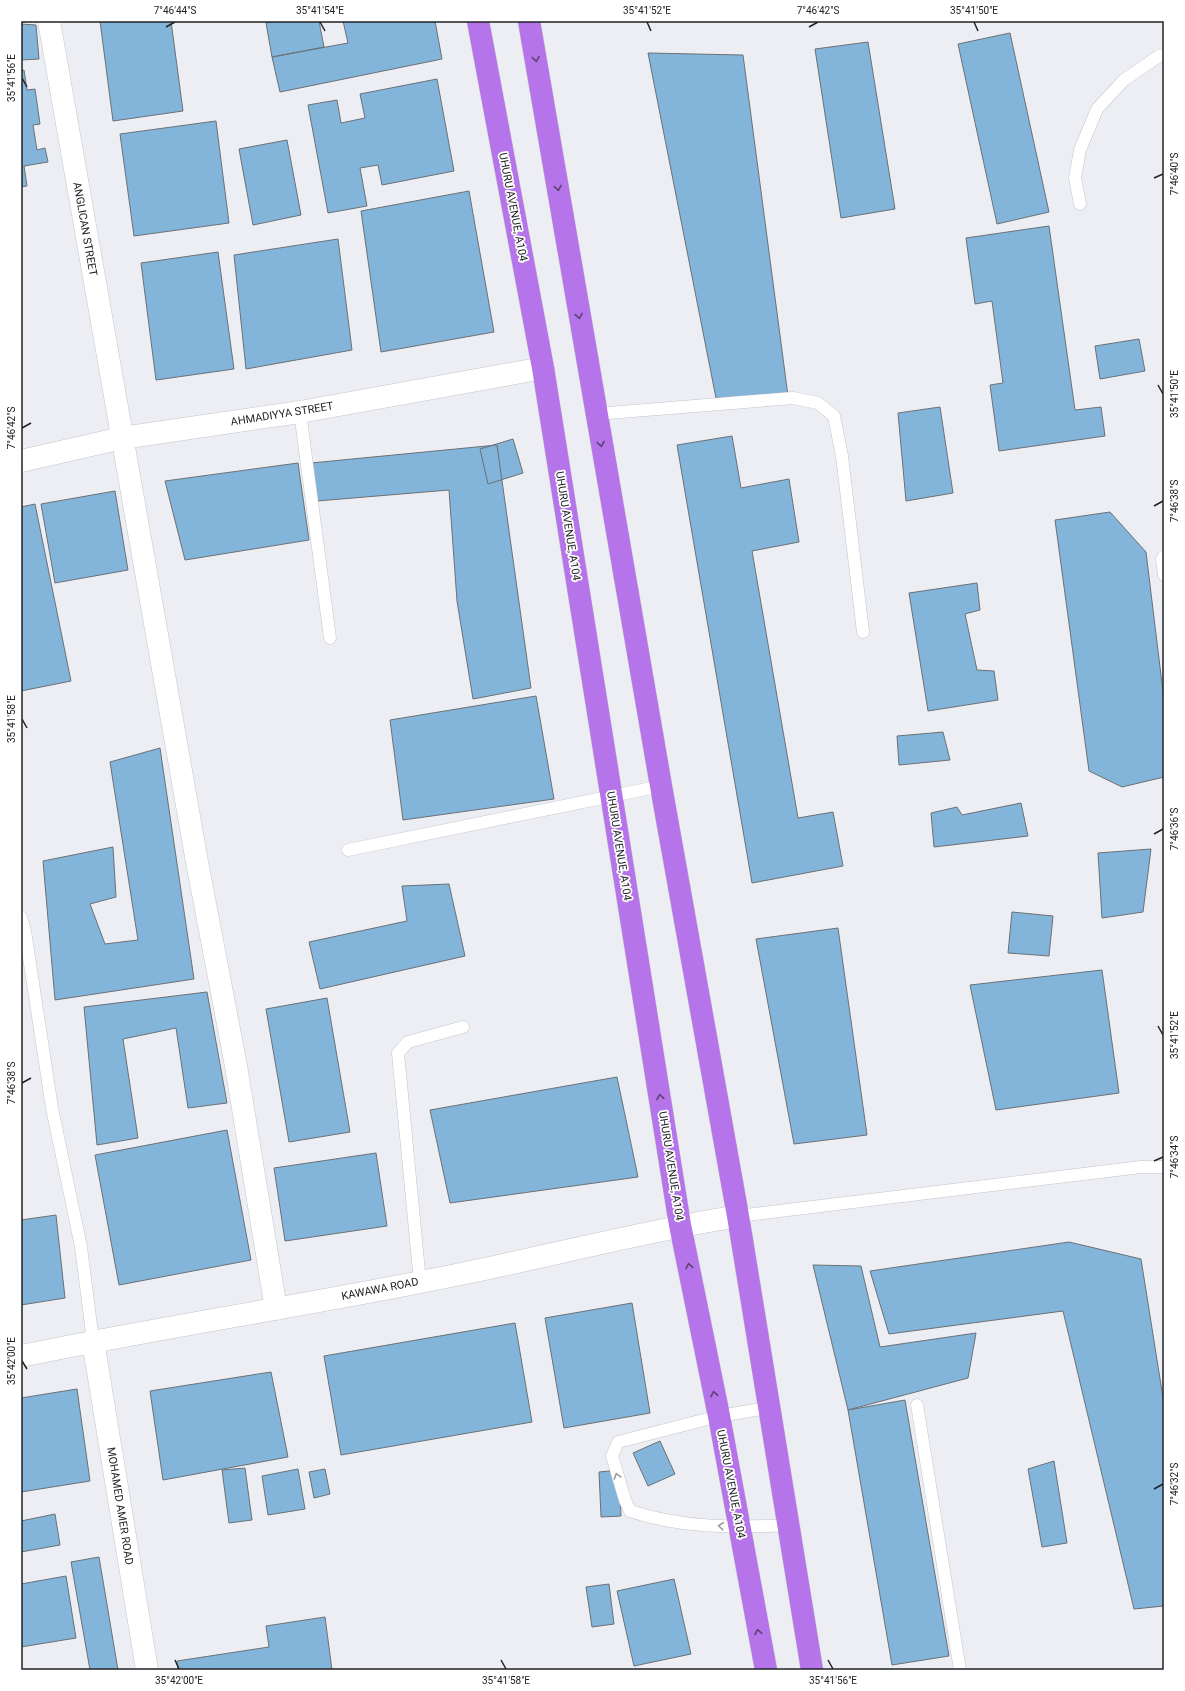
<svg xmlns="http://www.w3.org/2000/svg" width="1185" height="1691" font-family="Roboto,sans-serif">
<rect width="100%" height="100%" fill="#eceef4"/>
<path fill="#83b4da" stroke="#6b7175" d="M100,21H171L183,111L113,121Z
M276,21H319L324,47L272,57L266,23Z
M343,21H435L442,59L280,92L272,57L348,43Z
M21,24L36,25L39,59L21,60Z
M1010,33L1049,212L997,224L958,44Z
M868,42L895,209L841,218L815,49Z
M648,53L743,55L788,396L716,398Z
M24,70L27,90L35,89L40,124L33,125L37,150L45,148L48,162L24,166L27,186L21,187V71Z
M437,79L454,171L382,185L378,165L360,168L367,206L328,213L308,105L337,100L341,123L365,118L360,94Z
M216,121L229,223L134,236L120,134Z
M287,140L301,215L253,225L239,149Z
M469,191L494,332L381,352L361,211Z
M1049,226L1075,410L1101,407L1105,436L999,451L990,385L1003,383L992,301L975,304L966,238Z
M338,239L352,350L246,369L234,255Z
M218,252L234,369L156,380L141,263Z
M1139,339L1145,371L1100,379L1095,346Z
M940,407L953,493L906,501L898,413Z
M732,436L741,488L789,479L799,542L752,551L798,818L833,812L843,866L752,883L677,445Z
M513,439L523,473L488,484L480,449Z
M497,445L531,688L473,699L457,601L449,490L317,501L311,463Z
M298,463L309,540L185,560L165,481Z
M115,491L128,570L55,583L41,504Z
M35,504L71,681L21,691V507Z
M1110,512L1146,552L1164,700V777L1122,787L1089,771L1055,520Z
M977,583L980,610L965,614L977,670L994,671L998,700L928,711L909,593Z
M536,696L554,799L403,820L390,720Z
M943,732L950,760L899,765L897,736Z
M160,748L194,979L55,1000L43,861L113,847L116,897L90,904L105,944L138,940L110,762Z
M1021,803L1028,836L934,847L931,813L957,807L962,815Z
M1151,849L1143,912L1102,918L1098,853Z
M449,884L465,956L320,989L309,942L407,921L402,886Z
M1012,912L1053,916L1049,956L1008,953Z
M838,928L867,1135L794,1144L756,939Z
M1102,970L1119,1093L996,1110L970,985Z
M207,992L227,1103L188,1108L176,1028L123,1039L138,1138L97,1145L84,1007Z
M327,998L350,1132L289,1142L266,1009Z
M617,1077L638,1177L450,1203L430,1110Z
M227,1130L251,1260L119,1285L95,1155Z
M376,1153L387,1226L285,1241L274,1168Z
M56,1215L65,1298L21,1305V1220Z
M1069,1242L1141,1259L1164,1404V1606L1134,1609L1063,1311L889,1334L870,1271Z
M813,1265L861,1266L880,1347L976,1333L968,1378L848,1410Z
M632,1303L650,1413L564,1428L545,1318Z
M515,1323L532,1422L341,1455L324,1356Z
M271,1372L288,1457L163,1480L150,1391Z
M77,1389L90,1481L21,1492V1398Z
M905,1400L949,1656L892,1665L848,1410Z
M660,1441L675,1474L648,1486L633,1453Z
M1054,1461L1067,1543L1042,1547L1028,1469Z
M245,1468L252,1520L229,1523L222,1470Z
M298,1469L305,1509L268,1515L262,1476Z
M325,1469L330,1494L314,1498L309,1472Z
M619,1470L621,1516L601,1517L599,1472Z
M55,1514L60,1545L21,1552V1521Z
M99,1557L118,1670H90L71,1562Z
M66,1576L76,1638L21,1647V1584Z
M674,1579L691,1654L634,1666L617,1591Z
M609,1584L614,1624L592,1627L586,1587Z
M325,1617L332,1670H178L177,1661L269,1647L266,1626Z"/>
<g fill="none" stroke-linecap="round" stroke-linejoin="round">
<g stroke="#c4c5cc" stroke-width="13">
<path id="lane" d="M1080,204L1075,178L1080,150L1097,109L1124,80L1159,56L1164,55
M300,412L330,638
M596,414L793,398L818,403L834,416L842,456L863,632
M1164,556L1162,559L1164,575
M348,850L661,786
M21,917L25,931L52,1108L81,1247L93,1341
M738,1216L1141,1167H1164
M420,1282L398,1053L408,1042L463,1027
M917,1405L960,1670
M768,1408L719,1416L618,1442L612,1456L625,1500L630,1511C681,1528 736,1528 788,1525"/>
</g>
<g stroke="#c4c5cc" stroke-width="23">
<path id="street" d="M49,21L197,862L236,1066L276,1309
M21,461L122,438L300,412L543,368
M93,1341L147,1670
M21,1356C167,1326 315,1304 461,1274C554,1255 645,1231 738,1216"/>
</g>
<g stroke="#cacaca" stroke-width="23">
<path id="highway" d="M478,21L543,368L680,1225L719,1416L766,1670
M529,21L661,786L738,1216L812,1670"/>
</g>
<use href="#lane" stroke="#fff" stroke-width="12"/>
<use href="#street" stroke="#fff" stroke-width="22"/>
<use href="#highway" stroke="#b674ea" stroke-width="22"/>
</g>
<defs><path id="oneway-chevron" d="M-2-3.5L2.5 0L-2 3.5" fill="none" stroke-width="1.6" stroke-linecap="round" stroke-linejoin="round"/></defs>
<g stroke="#5d4373">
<use href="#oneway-chevron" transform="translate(536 59) rotate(80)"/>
<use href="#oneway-chevron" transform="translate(558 188) rotate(80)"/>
<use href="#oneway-chevron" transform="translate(579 316) rotate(80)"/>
<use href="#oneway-chevron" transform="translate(601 444) rotate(80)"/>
<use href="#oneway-chevron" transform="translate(660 1097) rotate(-99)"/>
<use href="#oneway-chevron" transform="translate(689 1266) rotate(-101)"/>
<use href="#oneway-chevron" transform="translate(714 1394) rotate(-101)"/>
<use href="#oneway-chevron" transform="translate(758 1632) rotate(-101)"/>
</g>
<g stroke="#9b9c9c">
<use href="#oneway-chevron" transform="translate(617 1476) rotate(-107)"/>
<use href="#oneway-chevron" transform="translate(721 1526) rotate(-175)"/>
</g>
<path fill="none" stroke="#212224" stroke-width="1.5" d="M320,22L325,31M647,22L651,31M974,22L978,31M166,27L175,22M809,27L818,22M22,78L27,87M1154,178L1163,174M1158,385L1163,394M22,428L31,423M1154,506L1163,501M22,719L27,728M1154,834L1163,829M1158,1026L1163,1035M22,1083L31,1078M1154,1161L1163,1157M22,1361L27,1369M1154,1489L1163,1484M175,1660L179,1669M501,1660L506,1669M828,1660L833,1669"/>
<g text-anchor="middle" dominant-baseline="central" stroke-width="3.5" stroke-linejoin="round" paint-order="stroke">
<g font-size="11" fill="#212224" stroke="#fff">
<text transform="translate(513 207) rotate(79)">UHURU AVENUE, A104</text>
<text transform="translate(85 229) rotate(80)">ANGLICAN STREET</text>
<text transform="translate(282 414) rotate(-9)">AHMADIYYA STREET</text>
<text transform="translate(568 526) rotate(81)">UHURU AVENUE, A104</text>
<text transform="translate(619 846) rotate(81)">UHURU AVENUE, A104</text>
<text transform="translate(671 1166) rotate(81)">UHURU AVENUE, A104</text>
<text transform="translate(380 1289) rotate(-11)">KAWAWA ROAD</text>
<text transform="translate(731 1484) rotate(79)">UHURU AVENUE, A104</text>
<text transform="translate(120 1506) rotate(81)">MOHAMED AMER ROAD</text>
</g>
</g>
<rect width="1185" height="1691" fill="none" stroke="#ffffff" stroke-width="44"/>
<rect x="22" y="22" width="1141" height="1647" fill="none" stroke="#212224" stroke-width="1.5"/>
<g font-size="10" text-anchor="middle" fill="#212224">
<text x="175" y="14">7°46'44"S</text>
<text x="320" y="14">35°41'54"E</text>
<text x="647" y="14">35°41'52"E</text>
<text x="818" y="14">7°46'42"S</text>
<text x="974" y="14">35°41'50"E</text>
<text transform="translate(11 78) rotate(-90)" y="4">35°41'56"E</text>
<text transform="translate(1174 174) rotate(-90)" y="4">7°46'40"S</text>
<text transform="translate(1174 394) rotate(-90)" y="4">35°41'50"E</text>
<text transform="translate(11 428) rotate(-90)" y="4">7°46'42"S</text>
<text transform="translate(1174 501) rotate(-90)" y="4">7°46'38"S</text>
<text transform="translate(11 719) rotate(-90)" y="4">35°41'58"E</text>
<text transform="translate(1174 829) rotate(-90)" y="4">7°46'36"S</text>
<text transform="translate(1174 1035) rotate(-90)" y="4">35°41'52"E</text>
<text transform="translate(11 1083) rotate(-90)" y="4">7°46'38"S</text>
<text transform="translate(1174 1157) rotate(-90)" y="4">7°46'34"S</text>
<text transform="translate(11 1361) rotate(-90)" y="4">35°42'00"E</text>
<text transform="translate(1174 1484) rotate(-90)" y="4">7°46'32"S</text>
<text x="179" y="1684">35°42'00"E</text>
<text x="506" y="1684">35°41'58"E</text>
<text x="833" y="1684">35°41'56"E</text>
</g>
</svg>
